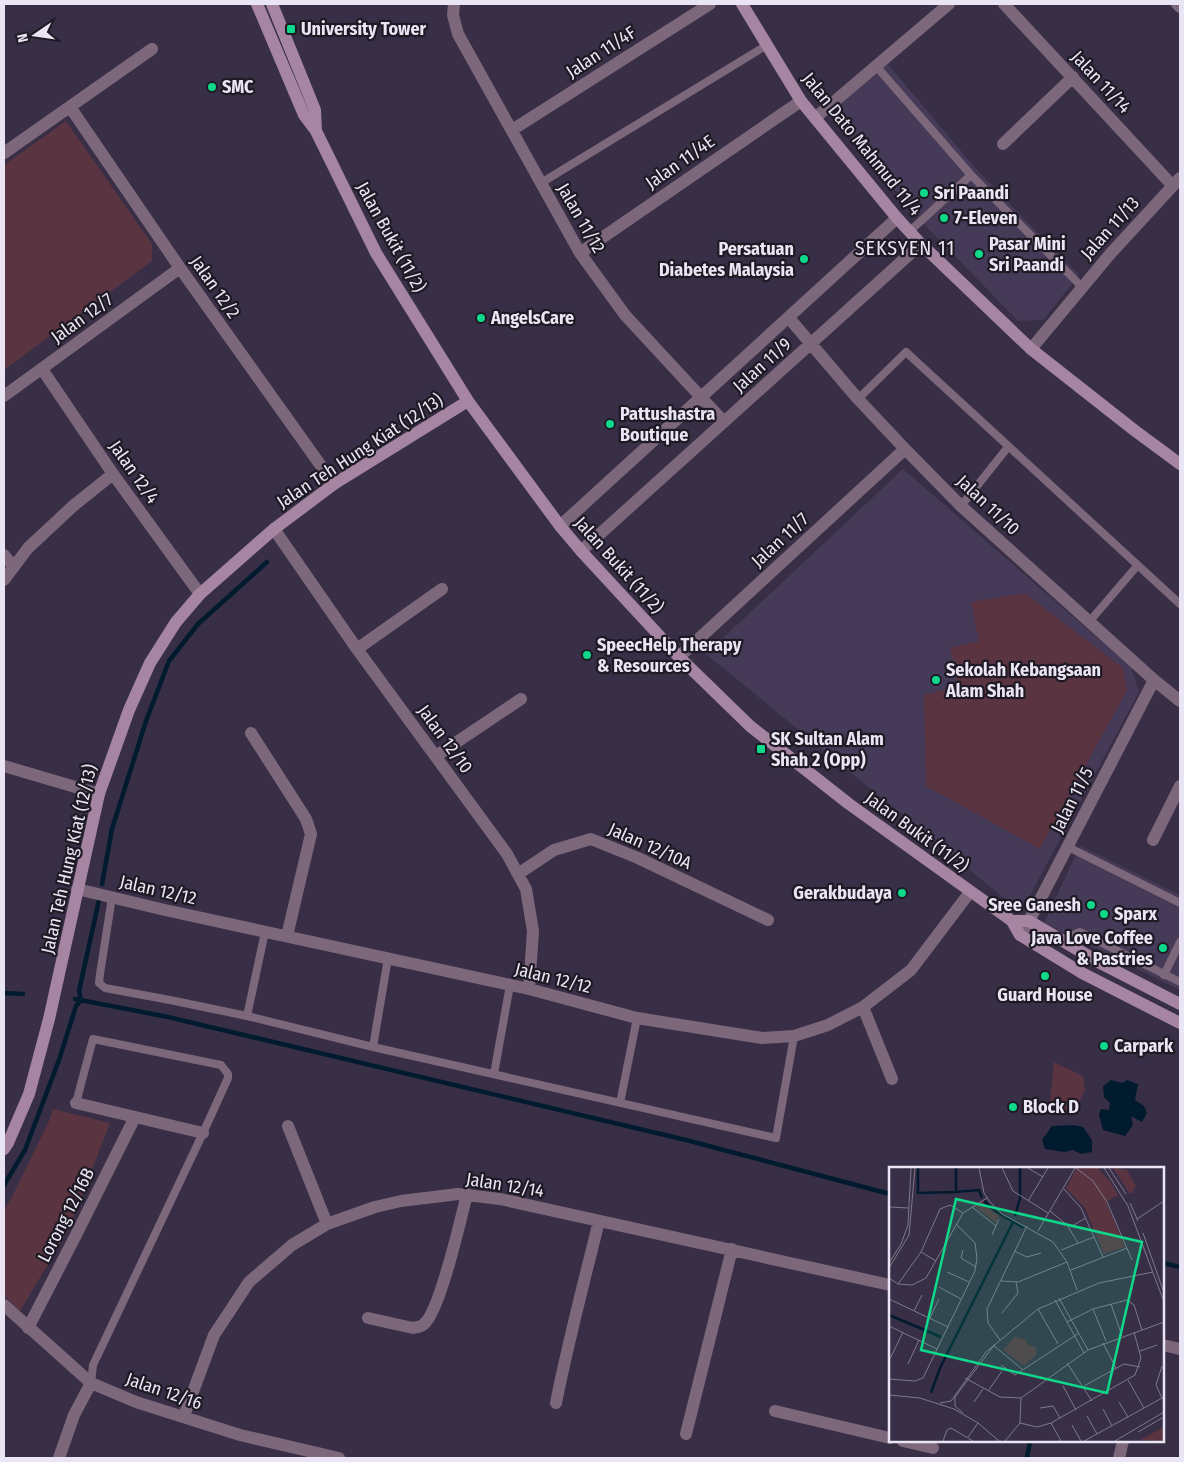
<svg xmlns="http://www.w3.org/2000/svg" width="1184" height="1462" font-family="'Fira Sans Condensed',sans-serif">
<rect width="100%" height="100%" fill="#382f47"/>
<path fill="#453a57" d="M887,63L977,170L1079,275L1043,320L1018,321L918,218L831,112Z
M903,469L1131,667L1139,692L1021,912L706,654Z
M1080,846L1180,895V990L1044,923Z"/>
<path fill="#5b3442" d="M66,121L152,244V261L4,370V165Z
M1025,593L1123,668L1127,690L1040,849L926,786L924,695L959,686L950,648L979,641L971,602Z
M1054,1062L1083,1076L1085,1090L1075,1111H1049Z
M53,1109L110,1123L69,1229L20,1311L4,1296V1210L11,1199L49,1121Z"/>
<path fill="#001a2e" d="M1111,1080L1122,1083L1127,1080L1138,1084L1135,1100L1144,1106L1147,1113L1142,1122L1131,1116L1133,1125L1125,1136L1103,1130L1099,1115L1101,1109L1109,1110L1110,1103L1104,1097L1103,1086Z
M1073,1125L1083,1127L1092,1140V1152L1081,1154L1073,1150L1064,1152L1045,1149L1042,1140L1052,1126Z"/>
<g fill="none" stroke-linecap="round" stroke-linejoin="round">
<path stroke="#001a2e" stroke-width="4.5" d="M102,884L112,829L146,721L169,661L198,624L267,562
M4,993L23,994
M75,999L168,1017L686,1140L890,1194
M4,1185L25,1150L59,1060L76,1006L81,1000L79,991L99,900
M1163,1263L1180,1267
M1027,1458L1030,1441"/>
<path stroke="#7d687b" stroke-width="8" d="M876,66L971,175L1082,287
M541,183L767,45
M910,231L971,175
M858,399L906,352L1180,604
M961,506L1008,447
M1089,622L1137,566
M1068,847L1180,903
M112,897L100,974L99,983L105,988L170,1000L247,1016L373,1047L776,1138L794,1036
M1061,940L1080,932L1180,982
M1164,975L1180,942
M247,1016L265,932
M373,1047L388,958
M494,1074L510,985
M76,1103L93,1039L221,1065L228,1074V1078L203,1133L93,1365L91,1383
M620,1103L637,1018"/>
<path stroke="#7d687b" stroke-width="12" d="M454,4L453,15L458,34L580,253L625,315L724,422
M1004,4L1172,185
M1177,4L1180,7
M70,107L180,268L334,484
M815,118L949,4
M512,130L710,4
M1003,144L1073,77
M4,153L152,49
M580,253L801,101
M789,318L858,399L905,449L961,506L1154,680L1180,701
M1031,349L1111,253L1180,178
M42,369L113,474L200,594
M4,396L180,268
M560,526L897,218
M274,529L357,649L507,854L526,889L533,931L529,989
M581,551L921,244
M4,555L14,567
M4,580L28,548L73,506L113,474
M357,649L442,589
M679,657L905,449
M251,733L306,819L311,834L287,936
M436,756L521,699
M4,766L99,794
M1153,840L1180,786
M518,874L554,850L591,839L638,858L768,920
M77,889L165,910L529,989L637,1018L762,1038L794,1036L828,1025L863,1007L911,970L970,892
M1020,935L1029,921L1154,680
M863,1007L892,1079
M76,1103L203,1133
M288,1126L327,1224
M4,1305L91,1383L136,1402L240,1435L339,1458
M368,1318L413,1328C417,1327 421,1327 424,1324C440,1311 461,1218 467,1194
M28,1328L76,1235L135,1117
M1163,1345L1180,1349
M556,1403C568,1342 584,1282 599,1221
M775,1411L890,1438
M184,1416L214,1335L249,1282L292,1245L327,1224L375,1207L401,1201L458,1194L500,1199L890,1285
M686,1434L732,1249
M903,1441L933,1448
M59,1458L74,1415L91,1383
M1119,1458L1123,1441"/>
<path stroke="#a685a2" stroke-width="12" d="M257,4L304,115L316,131L376,253L468,401L560,526L581,551L679,657L750,726L849,804L1012,921L1020,935L1082,973L1180,1023
M272,4L315,110L316,131
M742,4L801,101L897,218L921,244L1031,349L1134,430L1180,464
M1012,921H1029L1102,964L1180,1004
M4,1149L8,1143L29,1094L49,1019L99,794L129,710L150,663L176,622L200,594L274,529L334,484L468,401"/>
</g>
<g fill="#0ed98a" stroke="#1e1a24" stroke-width="2">
<rect x="286" y="24" width="10" height="10" rx="2.5"/>
<circle cx="212" cy="87" r="5"/>
<circle cx="924" cy="193" r="5"/>
<circle cx="944" cy="218" r="5"/>
<circle cx="979" cy="254" r="5"/>
<circle cx="804" cy="259" r="5"/>
<circle cx="481" cy="318" r="5"/>
<circle cx="610" cy="424" r="5"/>
<circle cx="587" cy="655" r="5"/>
<circle cx="936" cy="680" r="5"/>
<rect x="756" y="744" width="10" height="10" rx="2.5"/>
<circle cx="902" cy="893" r="5"/>
<circle cx="1091" cy="905" r="5"/>
<circle cx="1104" cy="914" r="5"/>
<circle cx="1163" cy="948" r="5"/>
<circle cx="1045" cy="976" r="5"/>
<circle cx="1104" cy="1046" r="5"/>
<circle cx="1013" cy="1107" r="5"/>
</g>
<g text-anchor="middle" dominant-baseline="central" stroke-width="4.5" stroke-linejoin="round" paint-order="stroke">
<g font-size="18" font-weight="bold" fill="#eae5f4" stroke="#1e1a24" text-anchor="start">
<text x="301" y="29">University Tower</text>
<text x="222" y="87">SMC</text>
<text x="934" y="193">Sri Paandi</text>
<text x="954" y="218">7-Eleven</text>
<text x="989" y="244">Pasar Mini<tspan x="989" dy="21">Sri Paandi</tspan></text>
<text x="794" y="249" text-anchor="end">Persatuan<tspan x="794" dy="21">Diabetes Malaysia</tspan></text>
<text x="491" y="318">AngelsCare</text>
<text x="620" y="414">Pattushastra<tspan x="620" dy="21">Boutique</tspan></text>
<text x="597" y="645">SpeecHelp Therapy<tspan x="597" dy="21">&amp; Resources</tspan></text>
<text x="946" y="670">Sekolah Kebangsaan<tspan x="946" dy="21">Alam Shah</tspan></text>
<text x="771" y="739">SK Sultan Alam<tspan x="771" dy="21">Shah 2 (Opp)</tspan></text>
<text x="892" y="893" text-anchor="end">Gerakbudaya</text>
<text x="1081" y="905" text-anchor="end">Sree Ganesh</text>
<text x="1114" y="914">Sparx</text>
<text x="1153" y="938" text-anchor="end">Java Love Coffee<tspan x="1153" dy="21">&amp; Pastries</tspan></text>
<text x="1045" y="995" text-anchor="middle">Guard House</text>
<text x="1114" y="1046">Carpark</text>
<text x="1023" y="1107">Block D</text>
</g>
<g font-size="18" fill="#eae5f4" stroke="#1e1a24">
<text transform="translate(601 52) rotate(-33)">Jalan 11/4F</text>
<text transform="translate(1101 82) rotate(47)">Jalan 11/14</text>
<text transform="translate(862 144) rotate(51)">Jalan Dato Mahmud 11/4</text>
<text transform="translate(680 162) rotate(-35)">Jalan 11/4E</text>
<text transform="translate(581 218) rotate(60)">Jalan 11/12</text>
<text transform="translate(1110 228) rotate(-48)">Jalan 11/13</text>
<text transform="translate(391 237) rotate(61)">Jalan Bukit (11/2)</text>
<text transform="translate(215 287) rotate(55)">Jalan 12/2</text>
<text transform="translate(82 318) rotate(-36)">Jalan 12/7</text>
<text transform="translate(762 365) rotate(-42)">Jalan 11/9</text>
<text transform="translate(360 451) rotate(-33)">Jalan Teh Hung Kiat (12/13)</text>
<text transform="translate(134 472) rotate(55)">Jalan 12/4</text>
<text transform="translate(988 505) rotate(43)">Jalan 11/10</text>
<text transform="translate(780 540) rotate(-43)">Jalan 11/7</text>
<text transform="translate(619 565) rotate(48)">Jalan Bukit (11/2)</text>
<text transform="translate(445 739) rotate(54)">Jalan 12/10</text>
<text transform="translate(1072 800) rotate(-63)">Jalan 11/5</text>
<text transform="translate(917 832) rotate(36)">Jalan Bukit (11/2)</text>
<text transform="translate(650 846) rotate(24)">Jalan 12/10A</text>
<text transform="translate(69 859) rotate(-77)">Jalan Teh Hung Kiat (12/13)</text>
<text transform="translate(158 890) rotate(13)">Jalan 12/12</text>
<text transform="translate(553 978) rotate(14)">Jalan 12/12</text>
<text transform="translate(505 1185) rotate(9)">Jalan 12/14</text>
<text transform="translate(66 1215) rotate(-63)">Lorong 12/16B</text>
<text transform="translate(164 1391) rotate(19)">Jalan 12/16</text>
</g>
<g font-size="20" letter-spacing="1" fill="#eae5f4" stroke="#1e1a24">
<text x="905" y="248">SEKSYEN 11</text>
</g>
</g>
<g transform="translate(889 1167)">
<rect width="275" height="275" fill="#382f47"/>
<path d="M188,1H209L223,17L229,28L217,35L236,80L215,87L196,41L177,21ZM224,1L238,3L247,19L243,26H240ZM93,34L110,49L107,56L85,39ZM126,170L137,173L138,177L148,181L147,188L135,199L114,183ZM275,260V274L251,273Z" fill="#5b3442"/>
<path fill="none" stroke="#001a2e" stroke-width="2.5" d="M29,1V26L67,25M67,1V25L90,23L93,31M95,34L106,44L135,61M126,49L131,31V1M0,148L52,170M42,226L51,201L124,55"/>
<path fill="none" stroke="#7f788c" stroke-width="1" d="M90,1L95,26L101,35L113,47L164,75L178,95L188,123M113,1L124,24L159,46M139,1L154,10M187,1L204,14L218,35L243,93M215,1L239,39L275,135M220,1L237,27M175,22L192,41L214,90M139,34L159,1M241,36L249,54M0,40L20,41M83,40L107,59M161,44L178,58L189,76M248,52L275,34M181,60L197,51M149,64L186,1M254,66L275,126M103,68L110,52M74,83L72,91L87,100M172,83L205,70M125,84L138,90L152,86M32,85L47,94M0,96L12,77L19,58L22,1M0,101L20,68L26,1M182,103L238,81M58,105L80,115M0,111L9,117L23,118L37,111L74,46L98,31M112,114L129,115L178,95M9,117L32,85L51,42L61,38L74,46M50,120L72,132M170,131L199,183M0,132L59,160M166,133L195,186M222,137L233,169M149,142L169,177M204,142L217,174M25,144L33,128M113,146L129,126L127,115M41,151L50,132M178,155L204,142L238,133L245,138L253,163M0,159L48,182M111,173L99,156L98,142L138,59M214,176L227,201M104,178L133,202M251,184L268,178M1,192L14,165M178,196L203,234M19,197L30,173M112,198L126,208L190,166M76,211L111,230L132,231L199,183L275,155M0,212L26,214L34,211L86,104L88,91L86,76L67,57M239,213L255,241M174,219L187,243M195,219L235,197L251,200M99,224L113,204M0,228L31,231L65,242L89,256L110,274M273,231L267,218L273,199M85,235L94,222M230,235L239,250M51,236L62,234L97,185L149,142L210,116L264,105M151,241L164,239L171,251M214,242L223,259M74,246L66,239V230L106,177M198,249L208,267M131,256L148,260L162,256L246,208L252,191L245,165M162,256L172,274M183,258L192,274M249,265L273,251M79,270L89,256M54,274L58,263L62,261L84,274M116,274L131,256L132,231M195,274L275,230M226,274L275,245"/>
<path fill="#0ed98a" fill-opacity="0.15" stroke="#0ed98a" stroke-width="2.5" d="M67,32L253,75L218,226L32,183Z"/>
<rect width="275" height="275" fill="none" stroke="#eae5f4" stroke-width="2.5"/>
</g>
<rect width="1184" height="1462" fill="none" stroke="#eae5f4" stroke-width="10"/>
<g transform="translate(35 35) rotate(257)" stroke="#1e1a24" stroke-width="4" paint-order="stroke">
<path d="M0-4L9 19L0 12L-9 19Z" fill="#eae5f4"/>
<text y="-8" font-size="14" font-weight="bold" text-anchor="middle" fill="#eae5f4">N</text>
</g>
</svg>
